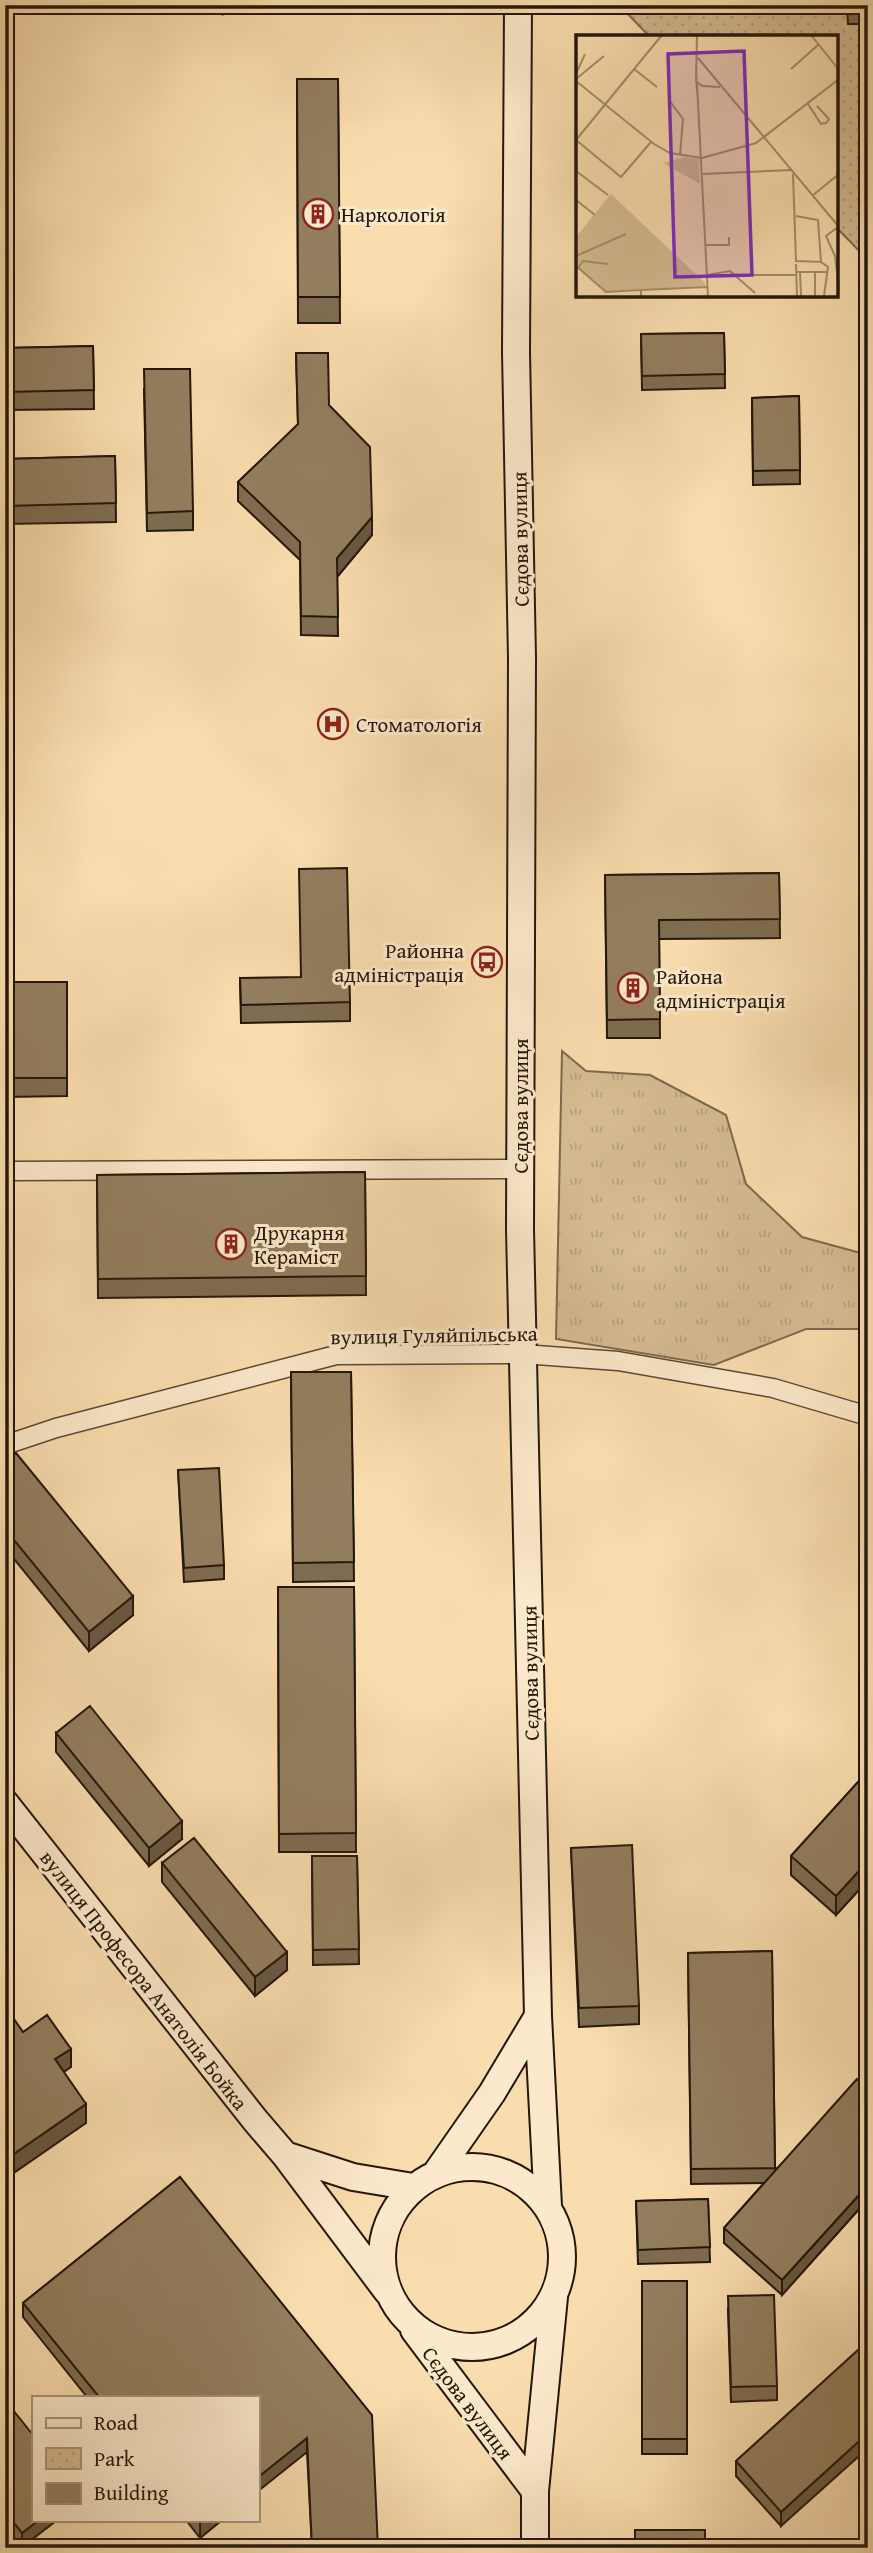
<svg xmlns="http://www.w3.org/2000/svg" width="873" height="2553" font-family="'Gentium Book Plus',serif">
<defs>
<pattern id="grass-tufts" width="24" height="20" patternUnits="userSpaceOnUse" patternTransform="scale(1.75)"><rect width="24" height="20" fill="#d6bb93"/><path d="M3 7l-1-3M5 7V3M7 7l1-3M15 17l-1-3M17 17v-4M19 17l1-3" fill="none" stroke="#b8a07d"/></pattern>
<pattern id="park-dots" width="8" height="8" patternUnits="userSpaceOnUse" patternTransform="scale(1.75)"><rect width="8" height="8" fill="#d6bb93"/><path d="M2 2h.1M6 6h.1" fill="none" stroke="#b8a07d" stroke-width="1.8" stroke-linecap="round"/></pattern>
</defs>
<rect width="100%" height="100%" fill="#faddaf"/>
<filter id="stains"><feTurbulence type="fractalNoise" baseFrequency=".00286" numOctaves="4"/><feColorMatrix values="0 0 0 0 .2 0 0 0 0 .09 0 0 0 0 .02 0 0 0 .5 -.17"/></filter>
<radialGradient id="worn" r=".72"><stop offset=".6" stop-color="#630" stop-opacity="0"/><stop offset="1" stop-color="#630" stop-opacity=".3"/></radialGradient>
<path fill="url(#grass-tufts)" stroke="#7d694e" stroke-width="2" d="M562,1051L586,1071L650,1075L726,1115L746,1184L802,1237L868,1255V1329H806L714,1365L556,1339Z"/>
<path fill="url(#park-dots)" stroke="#7d694e" stroke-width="2" d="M619,5H868V260L836,227V37H650Z"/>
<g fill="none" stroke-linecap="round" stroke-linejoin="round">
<g stroke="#5a4832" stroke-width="21">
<path id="street" d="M5,1171L520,1169
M5,1445L56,1428L336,1355L523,1354L618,1361L773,1388L868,1416"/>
</g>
<g stroke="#241708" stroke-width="30">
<path id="secondary" d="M518,5L516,352L522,658L520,1230L538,2016L548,2206
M5,1803L255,2120L285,2155L387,2291
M285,2155L353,2177L413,2187
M382 2257a90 90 0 1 1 180 0a90 90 0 1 1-180 0Z
M437,2172L492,2093L538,2016
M414,2330L535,2491
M535,2548V2491L554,2297"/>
</g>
<use href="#street" stroke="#fce9cb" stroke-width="18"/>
<use href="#secondary" stroke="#fce9cb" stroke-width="26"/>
</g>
<path fill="#7e6c52" stroke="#241708" stroke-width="2" d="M215,5H233L223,14Z
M847,5H868V24H848Z
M297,79H338L340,323H298Z
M724,333L725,388L642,390L641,334Z
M93,346L94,409L5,410V348Z
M296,353L372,535L337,577L338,636L301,635L300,560L238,501V482L298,425Z
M144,388L193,511V530L147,531Z
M799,396L800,484L753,485L752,398Z
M115,456L116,522L5,524V459Z
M779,873L780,938L659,939L660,1038H607L605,875Z
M240,978L350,1002V1021L241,1023Z
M5,982H67V1096L5,1097Z
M365,1172L366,1295L98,1298L97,1175Z
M291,1372H351L354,1581L293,1582Z
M5,1462L133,1615L89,1651L5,1548Z
M178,1470L224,1565V1579L184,1582Z
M278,1587H354L356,1852H279Z
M56,1733L182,1839L149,1866L56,1752Z
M868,1771V1880L836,1915L791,1875V1856Z
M571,1848L639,2006V2024L579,2027Z
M312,1856H357L359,1964L313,1965Z
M162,1863L287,1970L255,1996L162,1882Z
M868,1938V1974L859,1966V1948Z
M772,1951L775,2170L868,2088V2199L782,2295L724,2243V2228L764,2183L691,2184L688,1953Z
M180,2177L378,2548H312L307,2452L257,2397H87L23,2317V2303Z
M708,2199L710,2262L638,2264L636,2201Z
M642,2281H687V2454H642Z
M728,2310L777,2386V2400L731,2402Z
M868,2341L781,2526L736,2476V2461Z
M5,2400L33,2520H57L22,2547L5,2526Z
M186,2520H222L200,2538Z"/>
<path fill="#675842" stroke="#241708" stroke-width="2" d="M223,5H233L223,14Z
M372,517V535L337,577V558Z
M133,1596V1615L89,1651V1632Z
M182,1821V1839L149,1866V1848Z
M868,1861V1880L836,1915V1896Z
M287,1952V1970L255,1996V1977Z
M71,2049V2067L55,2078V2059Z
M86,2104V2123L5,2179V2160Z
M868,2185V2199L782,2295V2280Z
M868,2433V2448L781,2526V2512Z
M307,2438V2452L257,2492V2478Z
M39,2520H57L22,2547V2533Z
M204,2520H222L200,2538V2523Z"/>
<path fill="#937e5f" stroke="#241708" stroke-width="2" d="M297,79H338L340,297H298Z
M724,333L725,374L642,376L641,334Z
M93,346L94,390L5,392V348Z
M296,353H328L329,405L370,447L372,517L337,558L338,617L301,616L300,542L238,482L298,424Z
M144,369H190L193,511L147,513Z
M799,396L800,470L753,471L752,398Z
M115,456L116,503L5,506V459Z
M347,868L350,1002L241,1005L240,978L301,977L299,869Z
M779,873L780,919L659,920L660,1019L607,1020L605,875Z
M5,982H67V1078H5Z
M365,1172L366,1276L98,1279L97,1175Z
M291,1372H351L354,1562L293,1563Z
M16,1453L133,1596L89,1632L5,1529V1462Z
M219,1468L224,1565L184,1568L178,1470Z
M278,1587H354L356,1833L279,1834Z
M90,1706L182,1821L149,1848L56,1733Z
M868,1771V1861L836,1896L791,1856Z
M194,1838L287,1952L255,1977L162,1863Z
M632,1845L639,2006L579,2008L571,1848Z
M312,1856H357L359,1949L313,1950Z
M868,1938V1955L859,1948Z
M772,1951L775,2168L691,2169L688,1953Z
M5,2006L23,2032L47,2015L71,2049L55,2059L86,2104L5,2160Z
M857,2079L868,2088V2185L782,2280L724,2228Z
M180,2177L372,2415L378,2548H312L307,2438L257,2478V2397H99L23,2303Z
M708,2199L710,2247L638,2250L636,2201Z
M642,2281H687V2439H642Z
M774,2295L777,2386L731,2387L728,2296Z
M868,2341V2433L781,2512L736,2461Z
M5,2400L33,2435V2520H39L22,2533L5,2512Z
M635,2530H705V2548H635Z"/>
<defs>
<g id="building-ring" transform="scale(1.575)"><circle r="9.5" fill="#fce9cb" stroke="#8f2418" stroke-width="1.5"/><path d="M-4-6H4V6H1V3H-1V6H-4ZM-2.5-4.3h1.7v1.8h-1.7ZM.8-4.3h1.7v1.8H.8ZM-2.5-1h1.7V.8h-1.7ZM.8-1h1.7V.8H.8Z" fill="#8f2418"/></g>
<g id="hospital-ring" transform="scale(1.575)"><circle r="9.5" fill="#fce9cb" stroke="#8f2418" stroke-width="1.5"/><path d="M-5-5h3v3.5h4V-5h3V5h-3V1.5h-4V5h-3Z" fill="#8f2418"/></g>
<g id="bus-ring" transform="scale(1.575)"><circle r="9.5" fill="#fce9cb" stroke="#8f2418" stroke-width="1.5"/><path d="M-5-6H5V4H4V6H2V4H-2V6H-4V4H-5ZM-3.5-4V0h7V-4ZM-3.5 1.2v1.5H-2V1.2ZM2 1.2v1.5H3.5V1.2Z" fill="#8f2418"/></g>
</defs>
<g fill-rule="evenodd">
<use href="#building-ring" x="318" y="214"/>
<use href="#hospital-ring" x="333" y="724"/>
<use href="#bus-ring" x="487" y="962"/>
<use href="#building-ring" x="633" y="988"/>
<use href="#building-ring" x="231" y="1244"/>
</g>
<g text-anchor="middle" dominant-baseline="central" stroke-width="6" stroke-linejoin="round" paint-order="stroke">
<g font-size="21" fill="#241708" stroke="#fce9cb" text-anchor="start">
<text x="341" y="214">Наркологія</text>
<text x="356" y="724">Стоматологія</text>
<text x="464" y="950" text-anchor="end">Районна<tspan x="464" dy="24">адміністрація</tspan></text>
<text x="656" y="976">Района<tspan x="656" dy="24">адміністрація</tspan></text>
<text x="254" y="1232">Друкарня<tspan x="254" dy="24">Кераміст</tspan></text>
</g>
<g font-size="21" fill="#241708" stroke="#fce9cb">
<text transform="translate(520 539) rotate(-91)">Сєдова вулиця</text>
<text transform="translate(520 1106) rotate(-90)">Сєдова вулиця</text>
<text transform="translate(434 1335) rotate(-1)">вулиця Гуляйпільська</text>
<text transform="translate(530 1673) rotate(-91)">Сєдова вулиця</text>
<text transform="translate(144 1980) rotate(52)">вулиця Професора Анатолія Бойка</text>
<text transform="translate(468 2403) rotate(53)">Сєдова вулиця</text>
</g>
</g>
<g transform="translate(576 35)">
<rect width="262" height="262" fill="#faddaf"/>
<path d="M109,122L123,124L124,149L87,128Z" fill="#d6bb93"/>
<path d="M35,159L129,248V251L30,257L0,232V202Z" fill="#d6bb93"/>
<path fill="none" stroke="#a48e6c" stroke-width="2" d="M121,0L120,46L126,51L144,52M235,0L263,35M122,23L263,192M120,31L121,57M58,34L81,52M215,34L242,10M0,39L9,19M0,44L28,21M0,46L78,109L94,118L126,123L180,108L263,44M121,48L132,262M93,65L107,84L104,120M232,69L245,89L250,88L253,84L241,71M0,105L86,0M0,105L45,142L75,107M0,136L32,160M127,139L216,135M217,139L220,226L245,227L242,185L220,181M236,161L263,139M0,165L19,180M262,192L250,201L259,221L263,252M130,210H153V202M0,221L50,199M245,227L252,232L248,261M220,229L221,262M0,231L30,257L65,255V262M2,233L7,226L32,229M220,237H251M224,237L225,262M239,237V262M131,240L154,236L179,258M176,240H220M65,255L131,252"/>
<path fill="#7b2cbf" fill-opacity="0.15" stroke="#7b2cbf" stroke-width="3.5" d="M168,16L176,240L99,242L92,19Z"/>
<rect width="262" height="262" fill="none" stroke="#241708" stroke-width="3.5"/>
</g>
<rect width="873" height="2553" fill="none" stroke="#faddaf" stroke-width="28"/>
<rect x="7" y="7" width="859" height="2539" fill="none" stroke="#241708" stroke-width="3.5"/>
<rect x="14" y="14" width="845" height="2525" fill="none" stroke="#241708" stroke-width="2"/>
<rect x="32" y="2396" width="228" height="126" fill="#fce9cb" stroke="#a6957d" stroke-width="2"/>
<rect x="46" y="2418" width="35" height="10" fill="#fce9cb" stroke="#a6957d" stroke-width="2"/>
<text x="94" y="2430" font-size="21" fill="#241708">Road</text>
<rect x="46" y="2448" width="35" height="21" fill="url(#park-dots)" stroke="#a6957d" stroke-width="2"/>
<text x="94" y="2466" font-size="21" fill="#241708">Park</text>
<rect x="46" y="2483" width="35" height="21" fill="#937e5f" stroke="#a6957d" stroke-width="2"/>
<text x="94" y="2500" font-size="21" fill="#241708">Building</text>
<rect width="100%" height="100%" filter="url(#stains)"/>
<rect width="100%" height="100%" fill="url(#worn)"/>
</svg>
